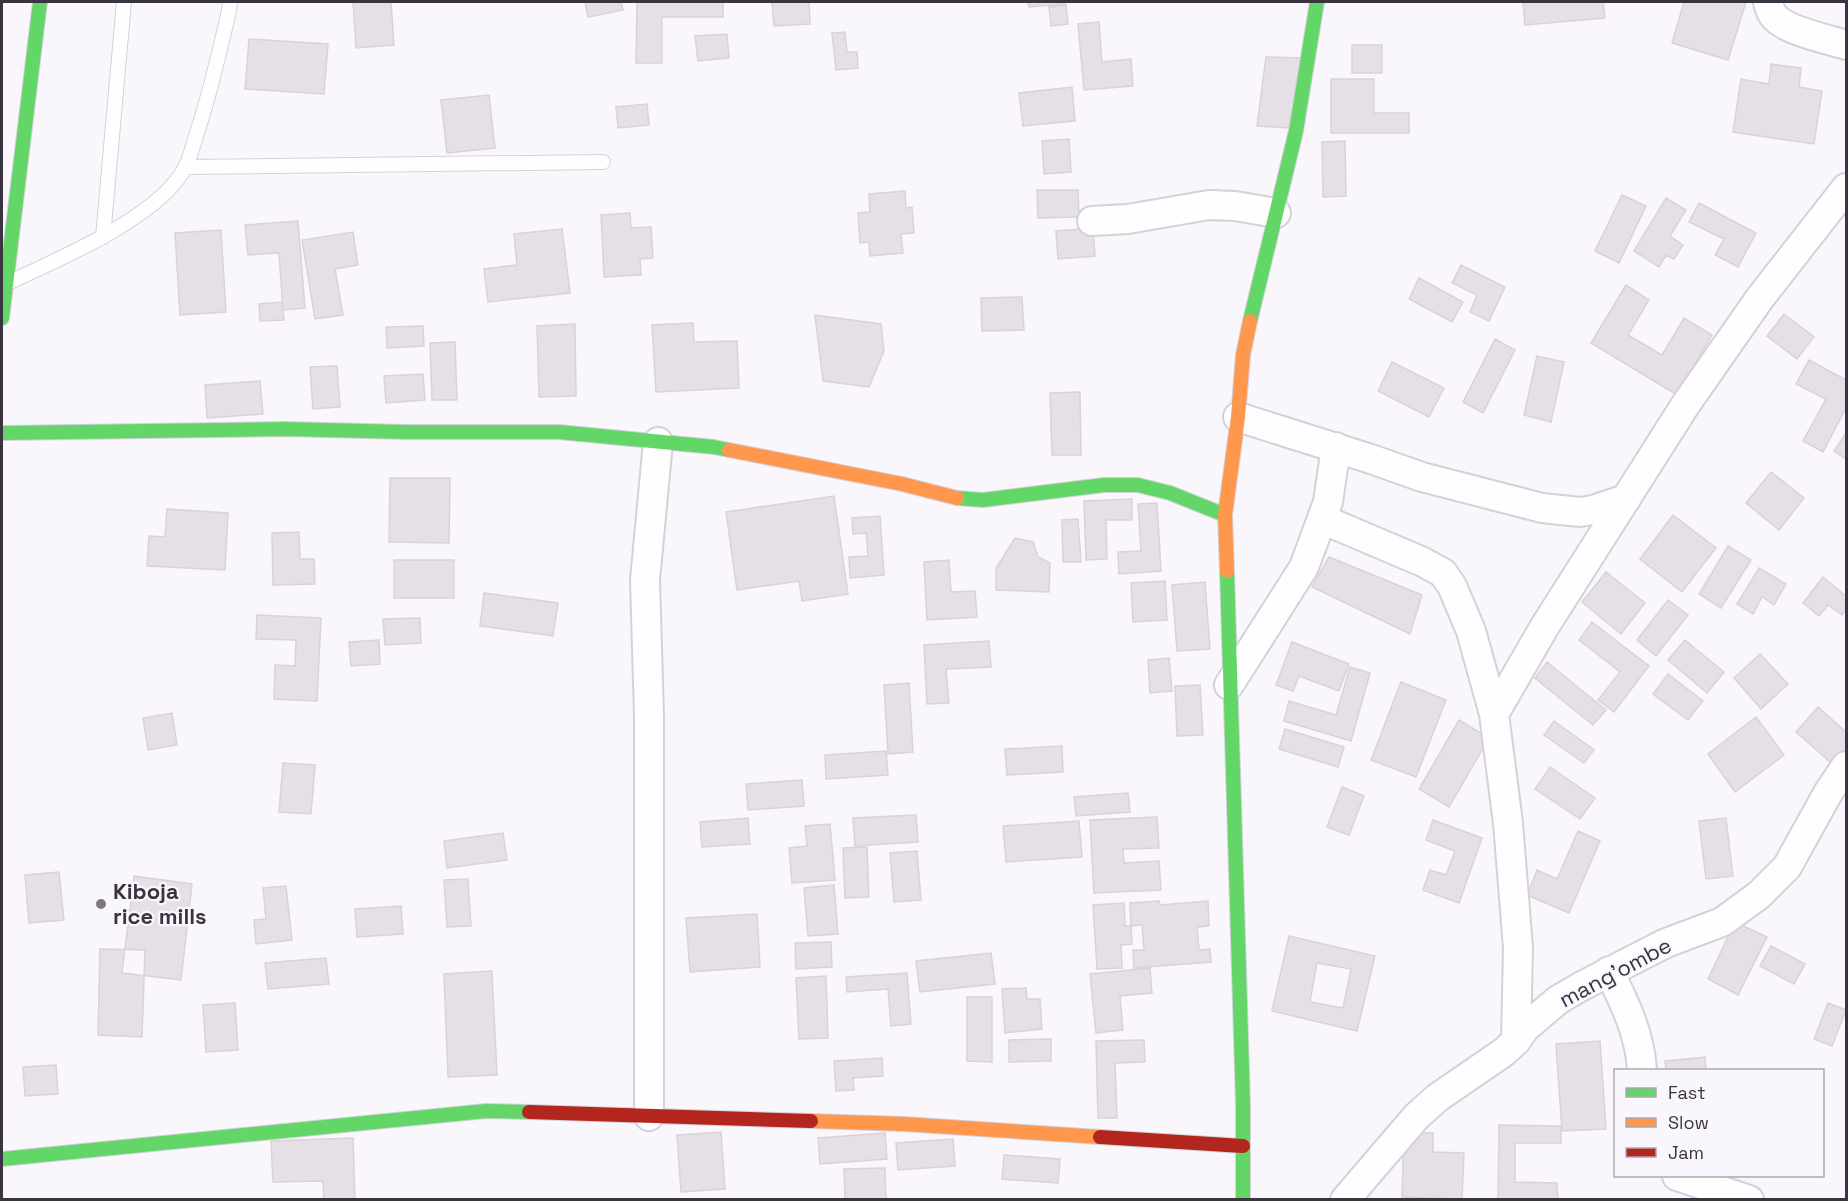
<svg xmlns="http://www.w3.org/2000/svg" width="1848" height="1201" font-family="'Space Grotesk',sans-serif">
<rect width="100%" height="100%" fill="#f9f7fc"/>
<path fill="#e6dfe6" stroke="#d9d2d9" stroke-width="1.5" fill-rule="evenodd" d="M353,2H391L394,45L356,48Z
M585,2H621L623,10L588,17Z
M637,2H723V17H662V63H636Z
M772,2H809L810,24L774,26Z
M1028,2H1065V4L1029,7Z
M1523,2H1603L1605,18L1525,25Z
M1684,2H1746L1728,60L1672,43Z
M1066,5L1068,24L1051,26L1049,7Z
M1099,22L1102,62L1131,59L1133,86L1084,90L1078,24Z
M845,32L847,52H857L858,68L836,70L832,33Z
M727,34L729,58L698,61L695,36Z
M249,39L328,44L324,94L245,89Z
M1352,45H1382V73H1352Z
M1266,57L1301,58L1289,128L1257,126Z
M1771,64L1801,68L1799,87L1822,91L1814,144L1733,132L1741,79L1769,84Z
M1331,79H1374V113H1409V133H1331Z
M1072,87L1075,121L1023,126L1019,93Z
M489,95L495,148L447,153L441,100Z
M647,104L649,125L618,128L616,107Z
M1069,139L1071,172L1044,174L1042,141Z
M1345,141L1346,196L1323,197L1322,142Z
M1037,190H1078L1079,217L1038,218Z
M905,191L906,208L912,207L914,233L901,234L903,253L870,256L869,242L860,243L858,213L870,212L869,194Z
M1622,195L1646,206L1619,263L1595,251Z
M1666,198L1686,210L1670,236L1683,245L1674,259L1666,255L1659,267L1634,251Z
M1699,203L1756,233L1738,267L1715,255L1724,239L1689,222Z
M630,213L631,228L651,227L653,258L640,259L641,275L604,277L601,215Z
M298,221L305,308L283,310L279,253L248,255L245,225Z
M1093,228L1095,256L1058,259L1056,231Z
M562,229L570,293L488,302L484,269L517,265L514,234Z
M221,230L226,312L180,315L175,233Z
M353,232L358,265L335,269L343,315L315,319L302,240Z
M1461,265L1505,287L1489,321L1470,312L1477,295L1452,283Z
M1419,278L1463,302L1452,322L1409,299Z
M1626,285L1649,300L1628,335L1662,355L1684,318L1712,335L1677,395L1591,343Z
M1022,297L1024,330L982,331L981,298Z
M282,302L284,320L260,321L259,304Z
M1784,314L1814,337L1797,359L1767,336Z
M815,315L881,324L884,351L869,387L823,381Z
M693,323L694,342L737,341L739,388L656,392L652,325Z
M575,324L576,396L539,397L537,326Z
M423,326L424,346L387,348L386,327Z
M1495,339L1515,350L1483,413L1463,402Z
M455,342L457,400H432L430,343Z
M1537,356L1564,362L1551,422L1524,415Z
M1809,360L1846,380V408L1823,452L1803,441L1826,399L1796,384Z
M1392,362L1444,388L1429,417L1378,391Z
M337,366L340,407L313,409L310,367Z
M423,374L425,400L386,403L384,376Z
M260,381L263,414L207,418L205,385Z
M1080,392L1081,455H1052L1050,393Z
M1846,433V459L1834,451Z
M1771,472L1804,498L1779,530L1746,503Z
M390,478H450L449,543L389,542Z
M834,496L848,594L802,601L799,581L737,590L726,512Z
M1132,499V520H1106L1107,559L1086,560L1084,501Z
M1157,503L1161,571L1119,574L1118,552L1141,551L1138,504Z
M167,509L228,513L225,570L147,566L149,536L165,537Z
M1673,515L1716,548L1682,592L1640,559Z
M880,516L884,575L850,578L849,557L868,556L866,533L853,534L852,518Z
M1078,519L1081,562H1063L1062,520Z
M299,532L300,559H314L315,584L273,585L272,533Z
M1015,538L1033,542L1038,557L1050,563L1049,592L996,590V568Z
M1728,546L1751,560L1721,608L1699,594Z
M1329,557L1422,595L1410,634L1312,587Z
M394,560H454V598H394Z
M949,560L951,592L975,591L977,617L927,620L924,562Z
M1759,568L1786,584L1774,605L1762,597L1753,614L1737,604Z
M1606,572L1645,603L1621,634L1582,602Z
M1823,577L1846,596V609L1842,615L1828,605L1819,616L1803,603Z
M1165,581L1167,620L1133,622L1131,583Z
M1205,582L1210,649L1177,651L1172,585Z
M484,593L558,603L553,636L480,626Z
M1668,600L1688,615L1656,656L1637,640Z
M257,615L321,618L317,701L274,699L275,665L295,666L296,640L256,639Z
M420,618L421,643L385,645L383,619Z
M1592,622L1649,666L1614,712L1598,700L1620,672L1579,640Z
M379,640L380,664L351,666L349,642Z
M1685,640L1724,672L1707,693L1668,660Z
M989,641L991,667L946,669L949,703L927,704L924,645Z
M1292,642L1349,664L1339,691L1299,676L1293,691L1276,685Z
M1760,654L1788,684L1761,709L1734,678Z
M1169,658L1172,691L1150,693L1148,660Z
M1547,662L1606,710L1593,725L1535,678Z
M1350,667L1370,673L1351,741L1284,721L1289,701L1336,715Z
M1668,674L1703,701L1688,720L1653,694Z
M1401,682L1446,700L1416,777L1371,760Z
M909,683L913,752L888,754L884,685Z
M1200,685L1203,735L1177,736L1175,686Z
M1818,707L1846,732V759L1838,769L1796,732Z
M172,713L177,745L148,750L143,718Z
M1756,717L1784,755L1735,792L1708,754Z
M1459,720L1489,738L1449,807L1419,789Z
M1554,721L1594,750L1584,763L1544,735Z
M1285,729L1344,747L1338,767L1279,749Z
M1062,746L1063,772L1007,775L1005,749Z
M886,751L888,775L826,779L825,755Z
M283,763L315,765L311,814L279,812Z
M1550,767L1595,798L1580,819L1535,789Z
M802,780L804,806L748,810L746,784Z
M1342,787L1364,796L1349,835L1327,827Z
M1128,793L1130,812L1076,816L1074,797Z
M916,815L918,842L855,846L853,818Z
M1157,817L1159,848L1123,849L1124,863L1159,861L1161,890L1094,893L1090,820Z
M748,818L750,844L702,847L700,822Z
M1726,818L1733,876L1706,879L1699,821Z
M1433,820L1482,838L1459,903L1423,890L1430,870L1446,875L1455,851L1426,840Z
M1079,821L1082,857L1006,862L1003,826Z
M830,824L835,880L792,883L789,848L807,846L805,826Z
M1578,831L1600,841L1569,913L1527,895L1537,870L1557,879Z
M503,833L507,860L447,868L444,841Z
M867,847L869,897L845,898L843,848Z
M917,851L921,900L894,902L890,853Z
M59,872L64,920L29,923L25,875Z
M134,876L192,884L181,980L122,973Z
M468,879L471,926L447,927L444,880Z
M834,885L838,934L808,936L804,888Z
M286,886L292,940L256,944L254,920L266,919L263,888Z
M1159,901L1160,905L1208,901L1209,926L1197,927L1199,950L1210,949L1211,962L1134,968L1133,950H1144L1142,925L1131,926L1130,903Z
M1124,903L1125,926H1131L1132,944L1121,945L1122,968L1097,969L1093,905Z
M401,906L403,934L357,937L355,909Z
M757,914L760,967L690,972L686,918Z
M1735,922L1767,937L1738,995L1708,979Z
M1289,936L1375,956L1357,1031L1272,1011ZM1317,963L1351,969L1343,1008L1310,1002Z
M831,942L832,967L796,969L795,943Z
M1771,946L1805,964L1794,984L1760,966Z
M100,949L145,950L142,1037L98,1035Z
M991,953L995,984L920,992L916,961Z
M326,958L329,984L268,989L265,963Z
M1150,968L1152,993L1120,996L1123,1030L1096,1033L1090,974Z
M492,971L497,1075L448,1077L444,974Z
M907,973L911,1024L891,1026L888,989L847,992L846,977Z
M826,976L828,1038L799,1039L796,978Z
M1026,988L1027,999H1040L1042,1029L1005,1033L1002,989Z
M967,997H992V1062L967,1061Z
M235,1003L238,1050L206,1052L203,1005Z
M1828,1003L1846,1010L1832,1046L1814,1039Z
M1051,1039V1061L1009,1062V1040Z
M1144,1040L1145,1062L1115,1063L1117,1118H1098L1096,1041Z
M1600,1041L1606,1129L1562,1131L1556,1044Z
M1705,1057L1706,1070H1666L1665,1061Z
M882,1058L883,1076L853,1078L854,1090L836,1091L834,1061Z
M56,1065L58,1094L25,1096L23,1067Z
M1499,1125L1561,1126V1143H1515V1182L1557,1183L1558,1200H1498Z
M721,1132L725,1189L681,1192L677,1135Z
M885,1133L887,1159L820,1164L818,1138Z
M1404,1133H1433V1152L1464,1153L1462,1199L1402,1197Z
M353,1138L355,1200H324L323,1181L273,1182L271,1141Z
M953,1139L955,1166L898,1170L896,1143Z
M1004,1155L1060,1159L1058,1183L1002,1179Z
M885,1168L886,1200H845L844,1169Z"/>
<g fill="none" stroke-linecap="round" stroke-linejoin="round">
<g stroke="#d5d1da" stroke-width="16">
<path id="lane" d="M185,167L603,162
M103,237L124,2
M8,283C58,259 161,217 186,166C190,157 193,146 196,136C210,95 219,53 229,11L230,2"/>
</g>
<g stroke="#d5d1da" stroke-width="32">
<path id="street" d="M1768,2C1769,6 1770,11 1773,15C1784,31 1828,39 1846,45
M1092,221L1128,219L1209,205L1235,206L1276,213
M1238,417L1371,459L1422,477L1542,508L1580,512L1593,510L1626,499
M1322,519L1423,562L1443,573L1452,586L1471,631L1494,714L1508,823L1518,948L1516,1041
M1229,685L1304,567L1328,502L1336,447
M1494,714L1545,626L1686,404L1760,298L1846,188
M1609,971C1625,1004 1640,1034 1642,1070
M649,1116V715L645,580L658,442
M1677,1176L1749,1200
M1345,1200L1416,1117L1437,1098L1504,1052L1516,1041L1525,1028L1558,1000L1580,987L1666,943L1722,922L1759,895L1787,867L1828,793L1846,766"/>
</g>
<g stroke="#d5d1da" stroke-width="16">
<path id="fast" d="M2,318L40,2
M1250,321L1296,131L1317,2
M2,433L285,429L406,432H559L714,447L729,450
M957,498L983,500L1104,485H1138L1170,493L1225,515
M1227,571L1243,1104V1200
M2,1159L486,1111L529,1112"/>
</g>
<g stroke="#d5d1da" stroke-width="16">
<path id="slow" d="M729,450L902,484L957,498
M1227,571L1225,515L1238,417L1243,355L1250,321
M811,1121L904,1124L1100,1137"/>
</g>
<g stroke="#d5d1da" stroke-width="16">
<path id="jam" d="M529,1112L811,1121
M1100,1137L1243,1146"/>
</g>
<use href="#lane" stroke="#fefeff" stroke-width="14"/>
<use href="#street" stroke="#fefeff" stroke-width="28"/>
<use href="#fast" stroke="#63d668" stroke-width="14"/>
<use href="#slow" stroke="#ff974d" stroke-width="14"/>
<use href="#jam" stroke="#b3261e" stroke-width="14"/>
</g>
<circle fill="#7d7882" stroke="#f9f6fd" stroke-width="2" cx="101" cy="904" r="6"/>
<g text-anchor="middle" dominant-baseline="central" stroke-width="4.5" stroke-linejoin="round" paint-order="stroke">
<g font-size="22" font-weight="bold" fill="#3a3440" stroke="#f9f6fd" text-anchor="start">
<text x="113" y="891">Kiboja<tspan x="113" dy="25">rice mills</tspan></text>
</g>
<g font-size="22" fill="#3a3440" stroke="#f9f6fd">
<text transform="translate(1615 972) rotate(-28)">mang'ombe</text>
</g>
</g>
<rect width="1848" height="1201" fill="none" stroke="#3a3440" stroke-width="6"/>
<rect x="1614" y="1069" width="210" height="108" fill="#f9f6fd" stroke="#ada8b1" stroke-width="1.5"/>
<rect x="1626" y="1088" width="30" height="9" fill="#63d668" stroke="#ada8b1" stroke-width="1.5"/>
<text x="1668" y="1099" font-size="18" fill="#3a3440">Fast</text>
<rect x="1626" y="1118" width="30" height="9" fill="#ff974d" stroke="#ada8b1" stroke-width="1.5"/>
<text x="1668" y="1129" font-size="18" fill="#3a3440">Slow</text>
<rect x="1626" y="1148" width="30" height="9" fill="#b3261e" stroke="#ada8b1" stroke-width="1.5"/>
<text x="1668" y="1159" font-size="18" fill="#3a3440">Jam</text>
</svg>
